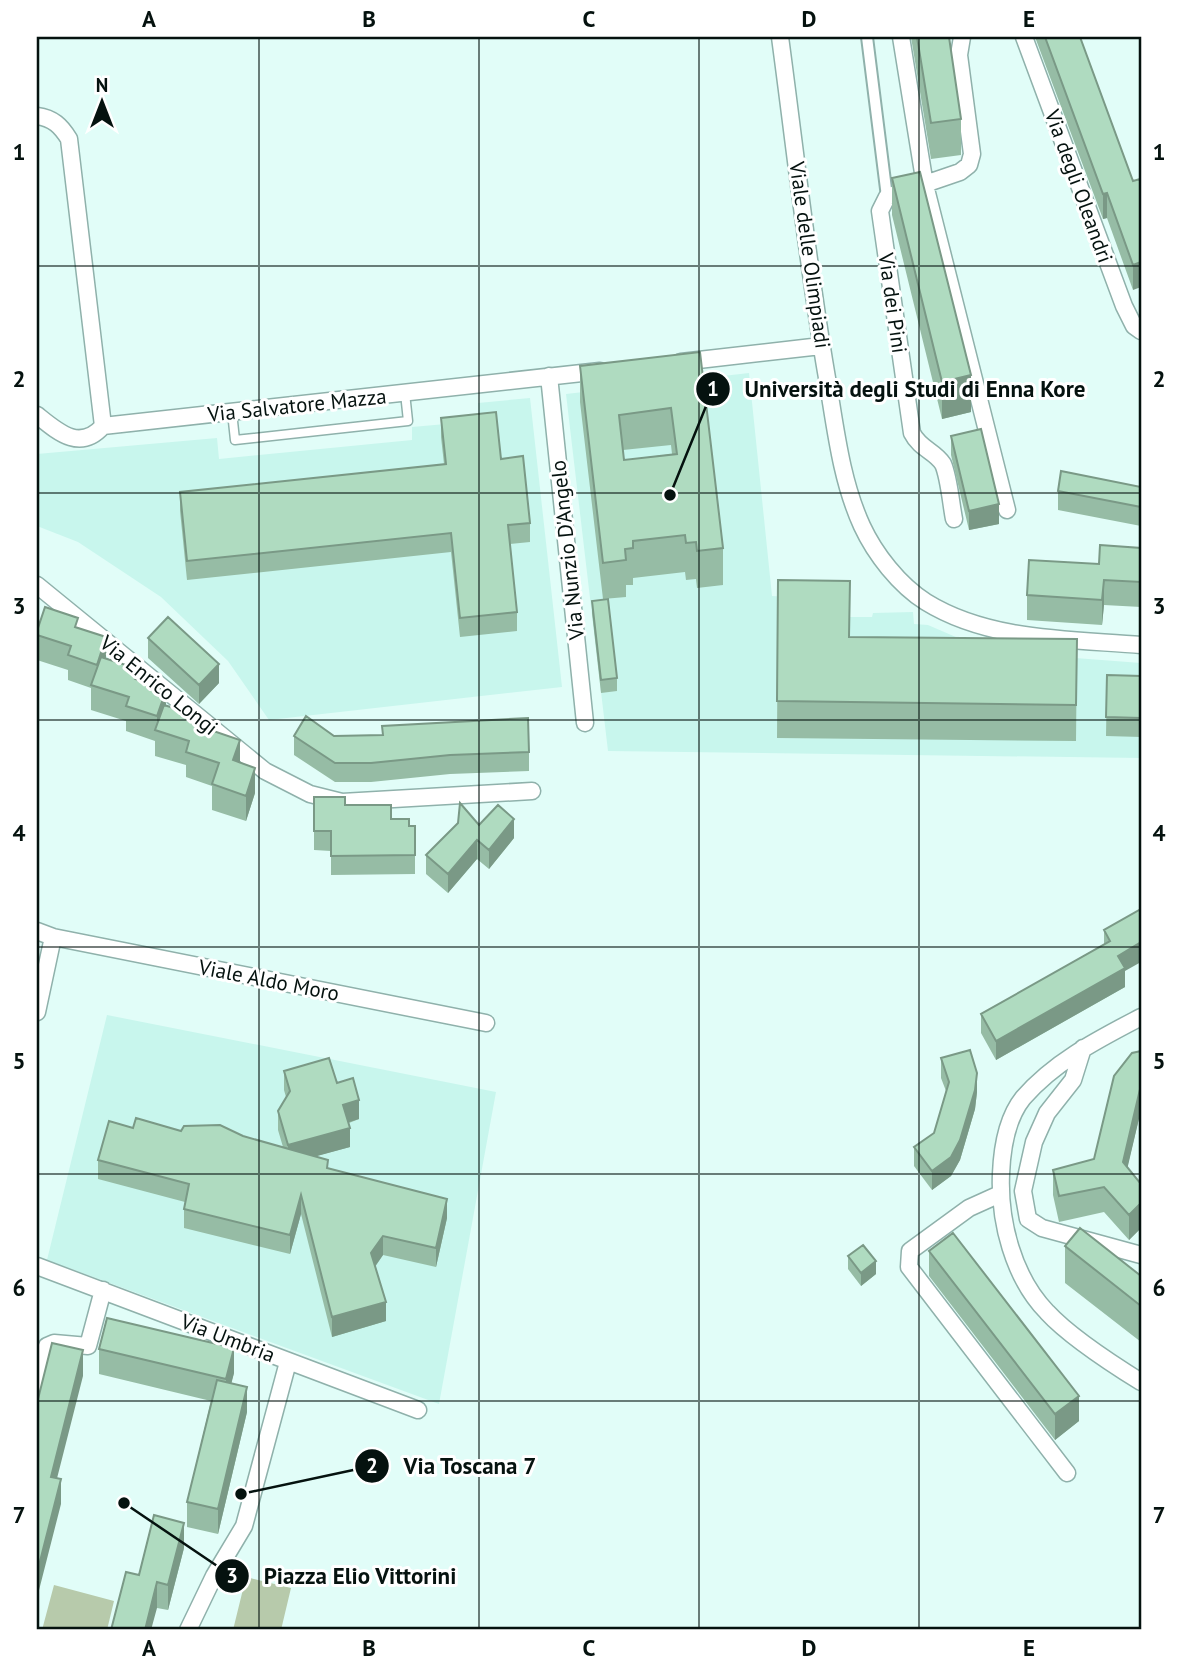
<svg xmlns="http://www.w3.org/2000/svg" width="1178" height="1667" font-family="'PT Sans',sans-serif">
<rect width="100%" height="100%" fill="#e1fdf8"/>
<path fill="#c8f6ed" d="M749,373L772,596L790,597L839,617H872L873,613L913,612L914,624L928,625L979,647L996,652L1141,663V758L608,751L566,394Z
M530,398L562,687L269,720L228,661L161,597L78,542L37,526V454L217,438L219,459L412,440V427L479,421L478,403Z
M107,1015L496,1092L439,1404L47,1260Z"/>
<path fill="#b7caab" d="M246,1577L291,1588L281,1630H233Z
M54,1585L114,1601L107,1630H42Z"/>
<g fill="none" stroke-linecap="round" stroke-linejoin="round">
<g stroke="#8fb1ab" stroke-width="11">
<path id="service" d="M232,412L235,440L408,421L405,393"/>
</g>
<g stroke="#8fb1ab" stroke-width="14">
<path id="pedestrian" d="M867,37L887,197"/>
</g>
<g stroke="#8fb1ab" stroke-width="19">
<path id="minor" d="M780,37C795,148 807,261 826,372C835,423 840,478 862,526C875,554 899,585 926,602C989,641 1070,639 1141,645
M901,37L925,185L1007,510
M1024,37L1124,306L1134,326L1141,331
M37,116C53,118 61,126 69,139L103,426L600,371
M681,362L821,346
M549,376L585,723
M37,415C58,432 80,452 103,426
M954,519C951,504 949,477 943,464C935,451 920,449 912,433L880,211L887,197L960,172L969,165L972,154L959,55L962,37
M37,585L265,771L310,794L342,802L532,791
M37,931L53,937L486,1023
M37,1012L53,937
M1141,1017C1099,1039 1055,1061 1023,1098C1007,1118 1002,1149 1001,1174C999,1221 1013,1277 1047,1312C1070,1337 1112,1364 1141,1382
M1083,1048L1073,1080L1047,1113L1034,1142L1023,1191L1028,1219L1042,1228L1141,1255
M1000,1194L969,1208L910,1251L909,1267L1067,1473
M37,1266L418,1410
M37,1384L47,1346L54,1343L88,1346L103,1290
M188,1630L214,1576L244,1526L288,1362"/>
</g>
<use href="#service" stroke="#fff" stroke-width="8"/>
<use href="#pedestrian" stroke="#fff" stroke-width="10"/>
<use href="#minor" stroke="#fff" stroke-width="16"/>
</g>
<path fill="#96bca5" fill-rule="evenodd" d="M911,37H949L961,119V155L931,159Z
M1035,37H1080L1133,181L1140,179L1133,290L1107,218L1103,219Z
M892,178L971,412L942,419L892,215Z
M700,352L723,548V585L697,588L696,579L686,580L685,572L633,578V585H626V597L603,599L580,402V366ZM671,445L672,454L624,460L623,450Z
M441,418L530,523V542L510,544L517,612V631L460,637L451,552L187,580L180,511V492L444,464L441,437Z
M951,436L999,524L969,530L951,455Z
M1141,487V526L1058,510V491Z
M1141,548V607L1104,605L1102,625L1027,620V595L1099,564Z
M778,580L850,637L1077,639L1076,741L777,738Z
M592,601L617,678V691L601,693L592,613Z
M78,628L106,659L138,681L166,706L196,725L240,762L255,793L246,821L212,810V786L186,777V765L155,756V741L126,731V721L91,710V688L68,680V670L37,660V631Z
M148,638L219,683L199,704L148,658Z
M1107,675L1141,676V737L1106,736Z
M382,726L529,752V771L450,774L371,782H335L294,755V736L382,735Z
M314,797L345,805L409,826H415V874L331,875V851L314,850Z
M479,825L514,838L489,869L477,859L448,893L426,874V855Z
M1104,930L1125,971V987L996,1060L981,1033V1014L1104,944Z
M941,1058L977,1092L975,1109L960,1160L951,1176L932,1190L914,1166V1147L934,1133L946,1091L941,1078Z
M284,1071L337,1083L359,1119L349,1123L350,1147L316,1156L328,1168L447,1218L436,1267L383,1255L375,1267L386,1321L332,1337L301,1214L290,1254L184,1228V1209L185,1202L98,1179V1160L133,1128L243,1136L283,1147L278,1130V1111L286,1097L284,1090Z
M1141,1110L1127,1168L1141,1184V1228L1129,1240L1104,1212L1059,1222L1053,1195V1170L1094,1159Z
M1065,1246L1141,1276V1342L1065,1283Z
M929,1251L1079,1421L1055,1440L929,1276Z
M848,1256L876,1274L861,1286L848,1269Z
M99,1349L234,1373L231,1383L247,1412L218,1534L187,1527V1502L211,1401L99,1374Z
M184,1548L168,1610L157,1608L139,1575Z"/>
<path fill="#7a9986" d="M1107,193V218L1103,219V194Z
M1141,262V287L1133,290V265Z
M971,375V412L942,419V382Z
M999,504V524L969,530V511Z
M1104,580V605L1102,625V600Z
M106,637V662L97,665Z
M219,664V683L199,704V685Z
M166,690V715L157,731V716Z
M240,740V765L233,760Z
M255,768V793L246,821V796Z
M514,819V838L489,869V850Z
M477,840V859L448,893V874Z
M1141,942V962L1125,971V987L996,1060V1041L1118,956Z
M977,1073V1092L975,1109L960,1160L951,1176L932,1190V1171Z
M1141,1085V1110L1123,1187V1162Z
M359,1100V1119L343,1124V1105Z
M350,1128V1147L288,1164V1145Z
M301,1195V1214L290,1254V1235Z
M447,1199V1218L436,1267V1248Z
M1141,1203V1228L1129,1240V1215Z
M383,1236V1255L371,1272V1253Z
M876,1261V1274L861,1286V1273Z
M386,1302V1321L332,1337V1317Z
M234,1348V1373L226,1405V1379Z
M83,1350V1376L51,1502V1477Z
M247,1387V1412L218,1534V1509Z
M1079,1396V1421L1055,1440V1414Z
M61,1479V1504L37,1598V1573Z
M184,1523V1548L168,1610V1585Z
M157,1582V1608L151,1630H145Z"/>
<path fill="#afdbc0" stroke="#7a9986" stroke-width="2" fill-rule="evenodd" d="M917,37H949L961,119L931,123Z
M1045,37H1080L1133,181L1140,179L1141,183V262L1133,265L1107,193L1103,194Z
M920,172L971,375L942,382L892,178Z
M700,352L723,548L697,551L696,542L686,543L685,535L633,541V548L625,549L626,560L603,563L580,366ZM671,408L677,454L624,460L619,415Z
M496,412L501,459L523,456L530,523L508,525L517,612L460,618L451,533L187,561L180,492L446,464L441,418Z
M981,429L999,504L969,511L951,436Z
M1061,471L1141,487V507L1058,491Z
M1100,545L1141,548V582L1104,580L1102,600L1027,595L1029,560L1099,564Z
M778,580L850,581L849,637L1077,639L1076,705L777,701Z
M608,599L617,678L601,680L592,601Z
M45,607L78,618L75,627L106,637L97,665L68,655L71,646L37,635V631Z
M168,617L219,664L199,685L148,638Z
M101,657L138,669L135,679L166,690L157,716L126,706L129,697L91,685Z
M1107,675L1141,676V718L1106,717Z
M164,705L196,715L193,724L240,740L233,760L255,768L246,796L212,784L219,763L186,752L189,741L155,730Z
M306,716L334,736L383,735L382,726L528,718L529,752L450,755L371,763H335L294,736Z
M314,797H345V805H391V819H409V826H415V855L331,856V831H314Z
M460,803L479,825L498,805L514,819L489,850L477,840L448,874L426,855L458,823Z
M1141,909V942L1118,956L1125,968L996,1041L981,1014L1110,941L1104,930Z
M970,1050L977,1073L975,1090L960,1140L951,1157L932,1171L914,1147L934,1133L949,1082L941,1058Z
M1141,1051V1085L1123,1162L1141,1184V1203L1129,1215L1104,1187L1059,1196L1053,1170L1094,1159L1114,1076L1132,1053Z
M329,1058L337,1083L353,1078L359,1100L343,1105L350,1128L288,1145L278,1111L290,1091L284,1071Z
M136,1118L181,1131L184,1126L220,1125L243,1136L328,1160L327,1168L447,1199L436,1248L383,1236L371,1253L386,1302L332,1317L301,1195L290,1235L184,1209L189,1184L98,1160L109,1121L133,1128Z
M1080,1228L1141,1276V1306L1065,1246Z
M953,1233L1079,1396L1055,1414L929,1251Z
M863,1245L876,1261L861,1273L848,1256Z
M107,1318L234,1348L226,1379L99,1349Z
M52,1343L83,1350L51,1477L61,1479L37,1573V1403Z
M217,1380L247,1387L218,1509L187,1502Z
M154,1515L184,1523L168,1585L157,1582L145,1630H111L126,1572L139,1575Z"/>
<path fill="none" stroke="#05120f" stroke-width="2" stroke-opacity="0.55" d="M259,37V1630M479,37V1630M699,37V1630M919,37V1630M37,266H1141M37,493H1141M37,720H1141M37,947H1141M37,1174H1141M37,1401H1141"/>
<g text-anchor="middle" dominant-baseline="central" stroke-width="6" stroke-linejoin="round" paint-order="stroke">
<g font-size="21" fill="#05120f" stroke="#fff">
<text transform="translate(1079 186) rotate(70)">Via degli Oleandri</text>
<text transform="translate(810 255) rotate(82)">Viale delle Olimpiadi</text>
<text transform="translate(893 303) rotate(82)">Via dei Pini</text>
<text transform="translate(297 405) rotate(-6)">Via Salvatore Mazza</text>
<text transform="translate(567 550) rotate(-96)">Via Nunzio D'Angelo</text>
<text transform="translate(159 685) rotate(39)">Via Enrico Longi</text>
<text transform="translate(269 980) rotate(11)">Viale Aldo Moro</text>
<text transform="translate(228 1338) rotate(21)">Via Umbria</text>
</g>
</g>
<path fill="none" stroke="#05120f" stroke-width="2.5" d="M670 495L713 389M241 1494L372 1466M124 1503L232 1576"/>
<g fill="#05120f" stroke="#fff" stroke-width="2.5">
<circle cx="670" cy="495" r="7"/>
<circle cx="241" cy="1494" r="7"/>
<circle cx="124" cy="1503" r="7"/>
<circle cx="713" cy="389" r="18"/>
<circle cx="372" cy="1466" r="18"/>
<circle cx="232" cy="1576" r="18"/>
</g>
<g font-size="21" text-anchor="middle" font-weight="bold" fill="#fff">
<text x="713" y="396">1</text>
<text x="372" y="1473">2</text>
<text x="232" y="1583">3</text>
</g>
<g font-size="23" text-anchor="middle" font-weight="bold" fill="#05120f" stroke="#fff" stroke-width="6" stroke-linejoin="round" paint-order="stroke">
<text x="915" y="397">Università degli Studi di Enna Kore</text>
<text x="470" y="1474">Via Toscana 7</text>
<text x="360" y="1584">Piazza Elio Vittorini</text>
</g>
<rect width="1178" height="1667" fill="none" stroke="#ffffff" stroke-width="77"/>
<g transform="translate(102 102)" stroke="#ffffff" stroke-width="5" paint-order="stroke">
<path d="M0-5L12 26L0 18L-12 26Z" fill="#05120f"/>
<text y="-10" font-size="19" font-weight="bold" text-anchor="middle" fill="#05120f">N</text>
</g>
<rect x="38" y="38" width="1102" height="1590" fill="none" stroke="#05120f" stroke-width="2.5"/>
<g font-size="23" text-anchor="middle" font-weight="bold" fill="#05120f">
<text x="149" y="27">A</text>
<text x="369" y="27">B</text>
<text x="589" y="27">C</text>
<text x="809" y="27">D</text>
<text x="1029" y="27">E</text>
<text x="19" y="160">1</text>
<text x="1159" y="160">1</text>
<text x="19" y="387">2</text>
<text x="1159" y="387">2</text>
<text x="19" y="614">3</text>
<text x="1159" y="614">3</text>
<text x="19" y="841">4</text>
<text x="1159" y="841">4</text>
<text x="19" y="1069">5</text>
<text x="1159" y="1069">5</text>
<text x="19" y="1296">6</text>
<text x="1159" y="1296">6</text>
<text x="19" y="1523">7</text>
<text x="1159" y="1523">7</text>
<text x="149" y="1656">A</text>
<text x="369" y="1656">B</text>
<text x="589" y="1656">C</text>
<text x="809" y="1656">D</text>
<text x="1029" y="1656">E</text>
</g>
</svg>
